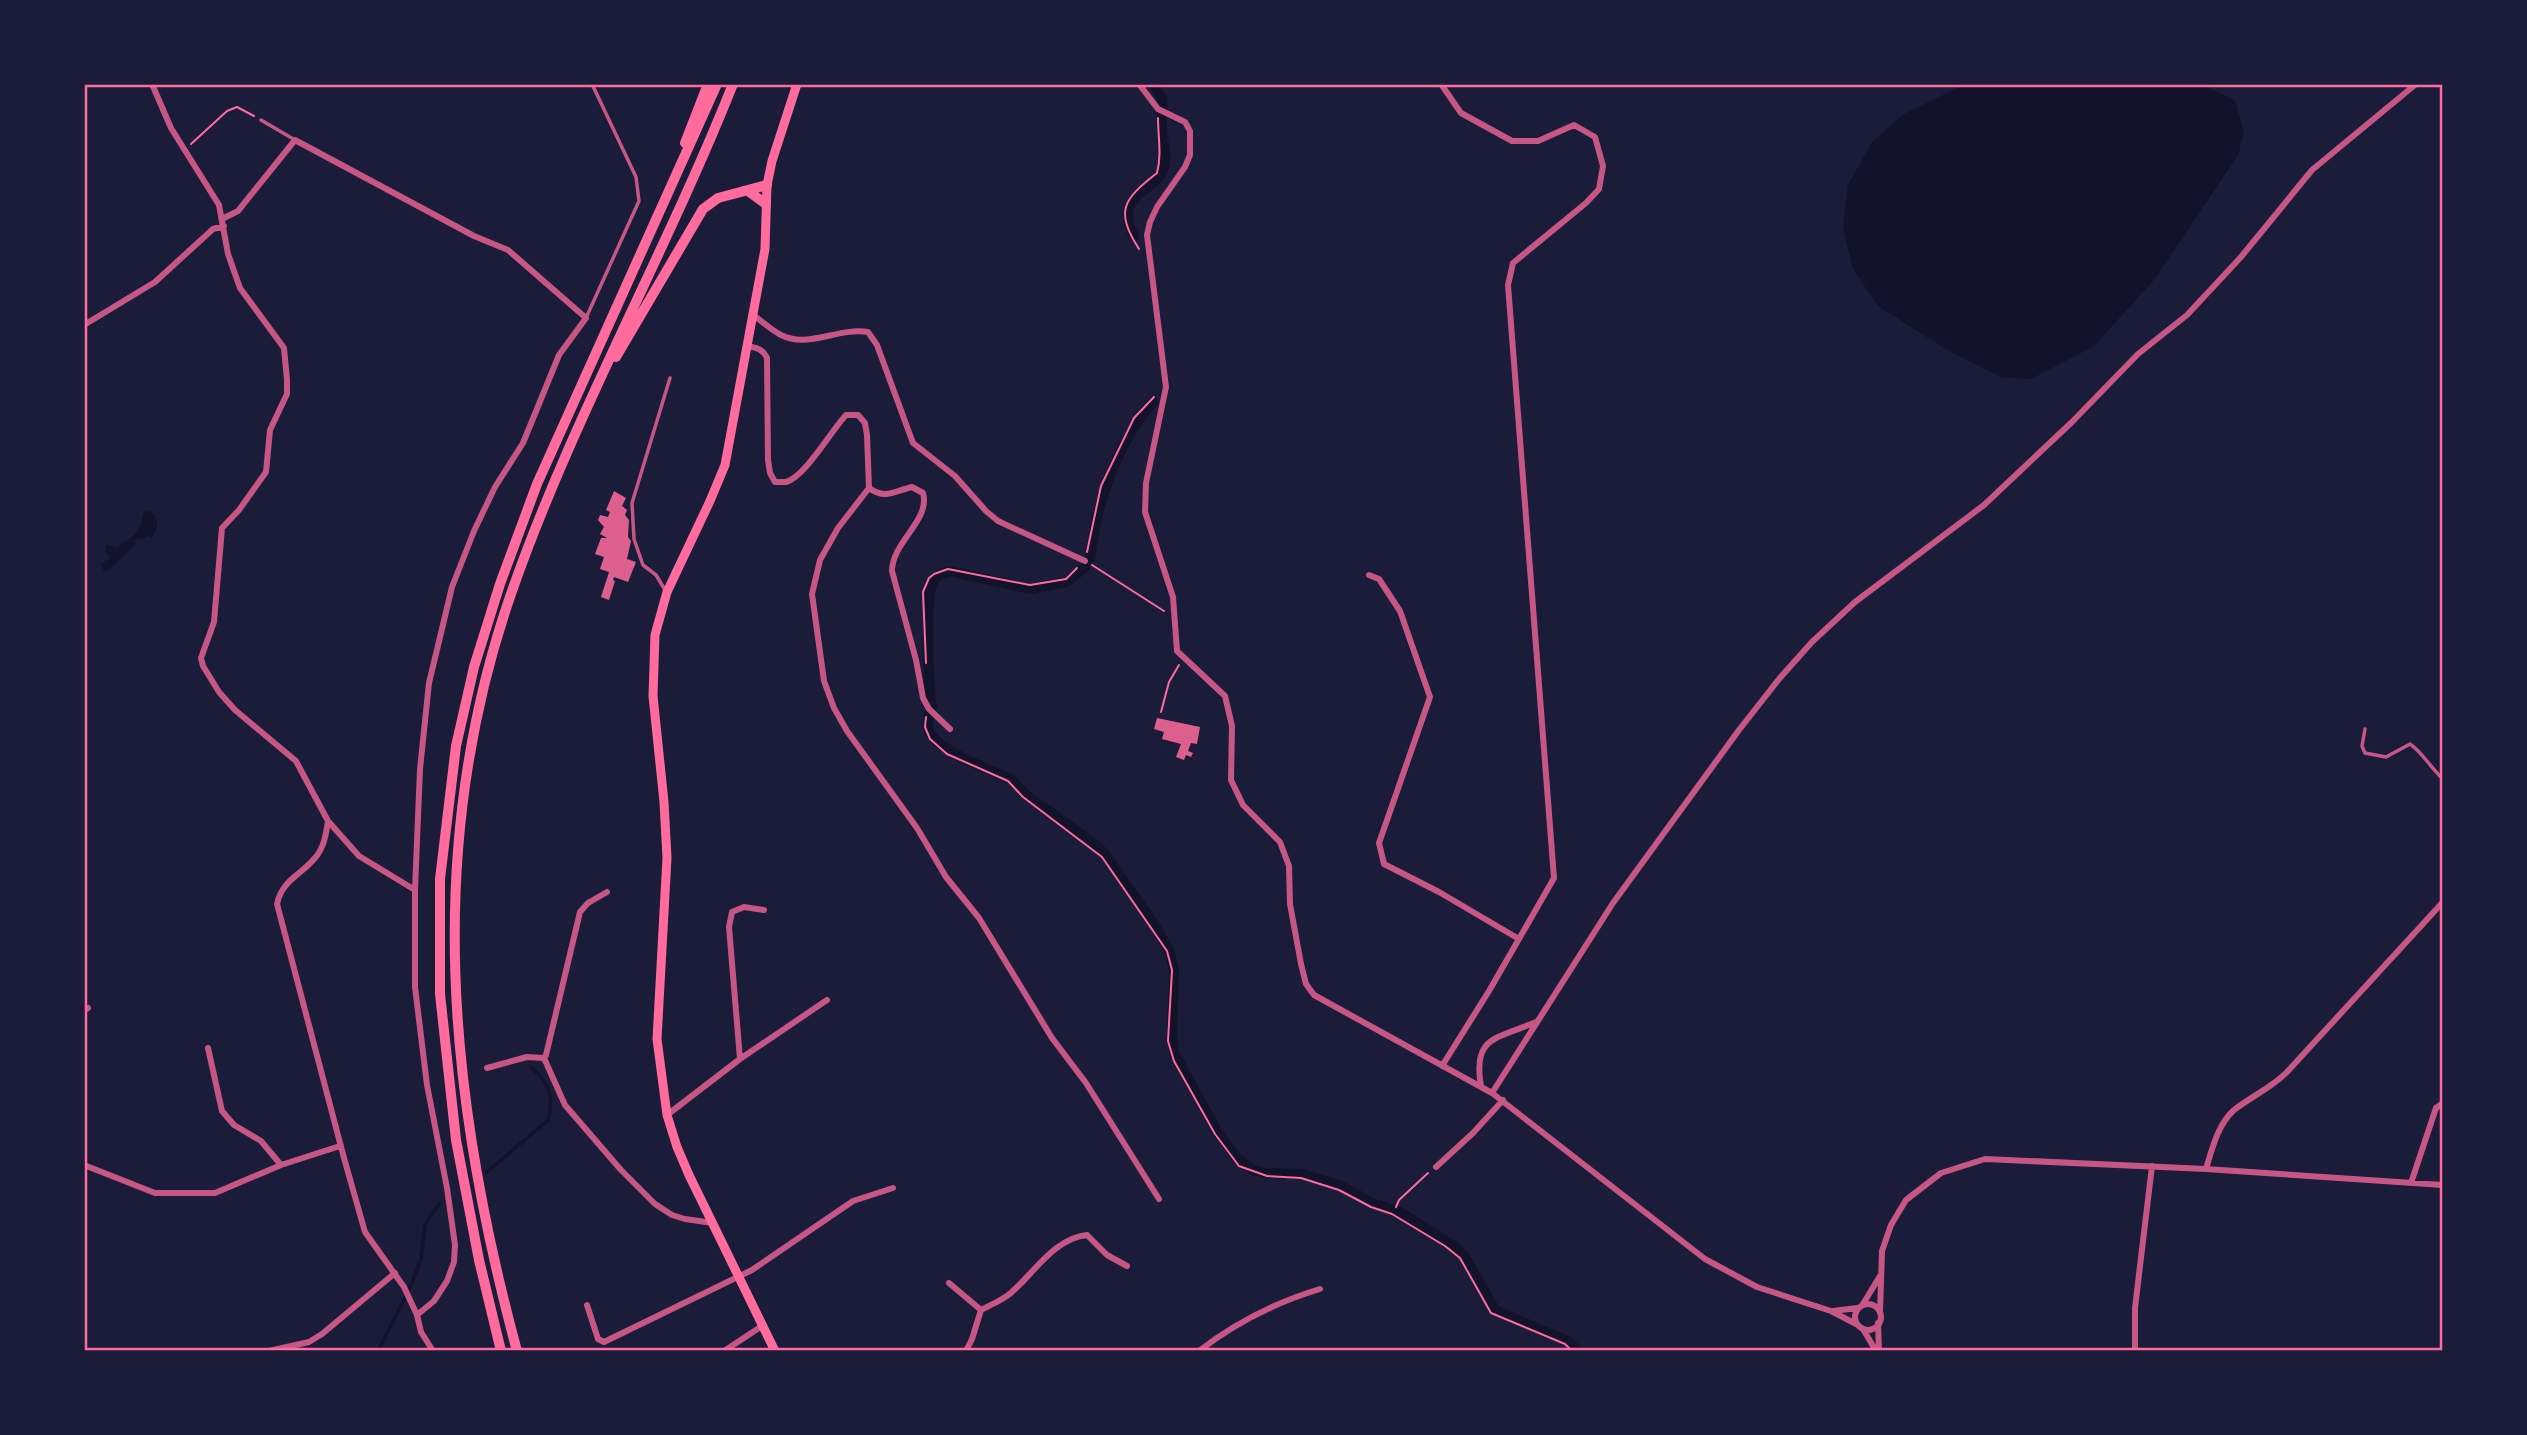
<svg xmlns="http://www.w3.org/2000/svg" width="2527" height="1435" font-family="'Playfair Display',serif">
<rect width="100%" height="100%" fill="#1b1b3a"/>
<path fill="#12122b" d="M1966,84H2201L2235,100L2244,132L2238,155L2154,280L2094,346L2031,379L2001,377L1952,353L1878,306L1853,269L1843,227L1848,185L1872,142L1904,114Z
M146,511C160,513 160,530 150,538L147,535L146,538L134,540L136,544L109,570L104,571L101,564L110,558L105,552L106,546L109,545L117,548C132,537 141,533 143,513Z"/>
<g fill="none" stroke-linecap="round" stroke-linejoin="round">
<path stroke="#12122b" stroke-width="3.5" d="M487,1172L548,1120C554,1097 550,1084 532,1068
M378,1351L410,1288L421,1259L425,1224L439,1204"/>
<path stroke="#12122b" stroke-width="10" d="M1134,236C1111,191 1159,195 1165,163C1167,152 1162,141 1162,130C1161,119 1163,108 1162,97L1152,84
M1090,558C1093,543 1094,529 1098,514C1107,477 1127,430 1153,402
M1085,567L1067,582L1030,589L949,571C941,574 935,576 932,584C926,597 928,690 932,707L928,716L929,732L940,744L967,760L1011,779L1025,794L1091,841L1105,854L1154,924L1169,950L1174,970L1172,1032L1174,1053L1218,1133L1236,1157L1253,1170L1267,1173L1302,1174L1340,1185L1372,1203L1400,1212L1454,1246L1464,1255L1495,1310L1568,1341L1578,1351"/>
</g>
<path fill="#dd5f8e" d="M614,491L626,498L622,506L627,510L625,515L629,520L628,537L631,541L627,559L636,562L628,582L614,577L613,580L615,581L609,600L601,597L609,572L600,569L604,557L595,554L601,538H607L600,534L604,527L598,520L600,515L608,517L610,512L606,510Z
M1157,718L1200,727L1197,744L1191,743L1188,751L1193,753L1191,757L1186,755L1184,760L1176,757L1181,744L1162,739L1164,732L1154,729Z"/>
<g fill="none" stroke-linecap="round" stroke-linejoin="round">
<path stroke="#ff6b9d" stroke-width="2" d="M191,144L227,111L237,107L254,116
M1139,249C1114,210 1124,199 1157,173C1162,154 1158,138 1158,118
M1087,552L1101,486L1134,418L1154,397
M1092,565L1164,611
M926,663L923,592L929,578L934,574L948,569L1030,585L1066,579L1077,568
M1161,712L1169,682L1179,665
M926,717L925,727L930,739L947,754L1008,781L1023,797L1102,857L1167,951L1172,970L1168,1041L1174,1061L1215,1134L1239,1166L1267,1176L1301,1178L1339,1190L1371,1207L1392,1214L1445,1246L1460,1258L1491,1313L1565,1344L1572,1351
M1396,1207L1399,1200L1428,1173"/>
<path stroke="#c65784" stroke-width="3.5" d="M261,120L295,140
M586,318L639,201L636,177L592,84
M665,590L656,575L643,565L634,539L632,503L670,378
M2365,729L2362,746L2365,753L2386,757L2410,744C2421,751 2432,769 2443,779"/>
<path stroke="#c65784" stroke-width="6" d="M152,84L171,128L219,205L228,254L240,288L284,348L287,380V394L270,430L266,472L239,510L222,528L214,622L201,658L203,666L219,692L235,710L296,761L328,821L359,856L415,890
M1139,84L1158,109L1185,122L1190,131V155L1185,167L1157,207L1150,222L1147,235L1166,387L1146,483L1145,512L1173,597L1177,651L1225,696L1232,726L1231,780L1243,805L1280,842L1289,866L1290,904L1301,964L1306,984L1314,995L1492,1093L1705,1259L1757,1287L1831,1311L1858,1325
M1441,84L1461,113L1512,141H1538L1574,125L1595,137L1603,166L1599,189L1586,203L1513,263L1508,285L1554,878L1489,991L1442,1066
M222,219L238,211L295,140L474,236L508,250L586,318L559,355L523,443L495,487L474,531L452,587L429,683L420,769L415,890V987L427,1085L447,1188L455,1245L454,1262L447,1281L434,1301L417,1315
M753,315C762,321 771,330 781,335C808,349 839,327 868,332L877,345L913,443L955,476L986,511L998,521L1085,561
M84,325L155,282L213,229L224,226
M748,346C757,348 763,349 767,358L768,460L770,473L775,482C776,482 785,482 786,482C805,477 831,431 846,415H858L865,423L867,435L869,488L838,528L820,560L812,594L824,681L834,708L847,731L917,828L946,877L979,918L1052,1038L1086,1083L1159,1199
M869,488C885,500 895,491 912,487L923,493C931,520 892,542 892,571L916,660L923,698L929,709L950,729
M1369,575L1379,579L1400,611L1430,697L1379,843L1384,864L1439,892L1519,939
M328,821C326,834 324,848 315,858C300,876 282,880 277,904L344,1158L365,1232L404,1287L417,1315L421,1332L433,1351
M84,1010L88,1008
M208,1048L222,1111L234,1125L261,1141L281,1165
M544,1058L565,1105L621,1170L655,1204L672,1215L685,1219L713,1223
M544,1058L546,1055L580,912L588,903L607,892
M740,1059L729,927L732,912L744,907L764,910
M487,1068L527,1057L544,1058
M1481,1086C1472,1036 1497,1039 1536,1022
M1492,1093L1613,903L1739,730L1779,679L1812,642L1855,602L1984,505L2072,422L2138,354L2187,315L2241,257L2312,170L2416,84
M667,1115L740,1059L827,1000
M84,1165L155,1193H215L281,1165L340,1146
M1436,1167L1473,1133L1503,1100
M2206,1169C2212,1149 2218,1124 2234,1110C2252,1096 2271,1088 2287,1072L2443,902
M2411,1183L2436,1108L2443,1103
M949,1283L981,1310L972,1339L966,1351
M1863,1304L1880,1276
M1855 1317a13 13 0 1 1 26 0a13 13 0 1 1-26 0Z
M587,1305L598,1339L604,1342L752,1270L853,1201L893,1188
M981,1310C992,1304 1006,1299 1014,1290C1036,1270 1056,1238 1087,1235L1107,1255L1127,1266
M1833,1311L1857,1308
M1880,1312L1882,1251L1891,1225L1906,1200L1941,1173L1985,1159L2206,1169L2443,1185
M1878,1323L1879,1351
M1863,1329L1876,1351
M269,1351L309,1342L322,1334L395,1273
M724,1351L762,1326
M1199,1351C1235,1323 1277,1302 1320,1289
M2135,1351V1308L2152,1166"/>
<path stroke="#ff6b9d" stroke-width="9" d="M775,1351L689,1175L677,1147L667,1115L657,1039L667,858L664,802L653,696L655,635L667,592L710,501L725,465L765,249L767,185L772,161L797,84"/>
<path stroke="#ff6b9d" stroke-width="10" d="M685,143L708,84
M748,191L766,204
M616,357L703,209L718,198L767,185
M501,1351L479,1260L456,1140L440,994V879L456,746L474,667L500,584L537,484L717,84
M517,1351C448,1096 423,845 512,591C573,417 665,255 733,84"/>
</g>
<rect width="2527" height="1435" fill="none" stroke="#1b1b3a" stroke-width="172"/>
<rect x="86" y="86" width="2355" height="1263" fill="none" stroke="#ff6b9d" stroke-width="2.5"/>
</svg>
